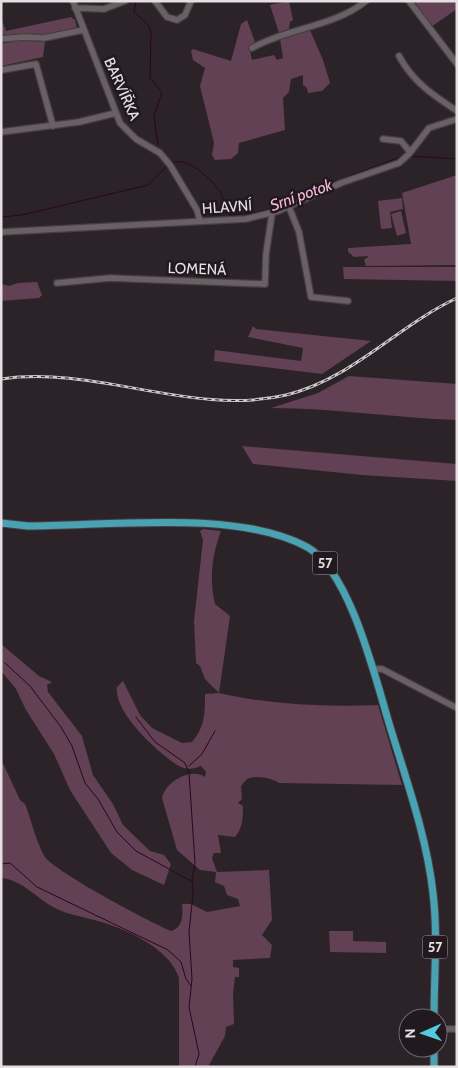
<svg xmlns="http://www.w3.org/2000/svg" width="458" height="1068" font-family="Cabin,sans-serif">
<rect width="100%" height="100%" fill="#2b2327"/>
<path fill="#614153" d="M289,1L293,20L290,22L289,29L279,33L270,5Z
M417,1H457V9L431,27L414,4Z
M71,17L75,20L77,29L49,35H1V18L6,31Z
M247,20L255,42L249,46L252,60L274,55L277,60L283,58L280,39L310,30L323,60L330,83L322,91L308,93L307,88L303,85V75L291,79L289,92L283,98L285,130L239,143L238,153L231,159L215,160L212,155L214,143L200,86L205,68L193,60L191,51L193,49L231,61L241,24Z
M19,40L45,42L43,57L1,66V44Z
M457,175V265L366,266L364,260L369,256L354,257L348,252V248L411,244L402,193Z
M402,198L403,209L390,212L392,228L381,229L378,201Z
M401,211L406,233L397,236L391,214Z
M343,267H457V281L344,279Z
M37,282L42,295L39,298L1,301V284L9,286L18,283Z
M253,326L256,329L371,341L322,374L214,361L215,350L301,361L303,348L248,337Z
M349,376L457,384V420C395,418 333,408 271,408L318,393Z
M242,446L457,464V481L362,475L253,464Z
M203,529L221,531C212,555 209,579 215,604L230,616L219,693C271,705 325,707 378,705L402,785L279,783C273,778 253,774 246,780C244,782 243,784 241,786L242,799L238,803L243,806C243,818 243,827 235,837L218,835L221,853H214L212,858L217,872L269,870L272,920L262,935L272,945L270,958L233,960V967L239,968V977H235L233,994L234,1024L226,1027L225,1036L208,1067H179V978C170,948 123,927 94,920C81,916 69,915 57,909C38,900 23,880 1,878V759L20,800L25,804C32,822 36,842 45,857C54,871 151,923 171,931C183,928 183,915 182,904H191L207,912L240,906L238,899L227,895L224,886L215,882L216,872L200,870L177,850L162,798C165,782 191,767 205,777L206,772L201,766C194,769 186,770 179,766C159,754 113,712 117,687L123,681L140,715L152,728L182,743L192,742C205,727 205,713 205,694L219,693L205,679L200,666L196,663L194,621L203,540L200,531Z
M1,644L39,676L52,682L47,685L48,692L82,736L93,775L113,804L123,825L150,851L164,855L171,864L164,885L132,870L111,853L70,790L54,754L26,710L16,689L1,671Z
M329,931H353V941L386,942V953L330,952Z"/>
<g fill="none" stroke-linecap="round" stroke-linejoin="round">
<path stroke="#2c051f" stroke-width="1" d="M136,1L134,12L149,26L151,32L150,78L162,92L154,116L158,145
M409,156L457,159
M172,163C187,156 209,177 218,189C224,195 224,204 225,212L231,215L254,213L277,207L328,184L403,156
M1,217L22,215L148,185L168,165
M5,663L30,686L61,727L72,746L85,783L98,799L117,832L136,851L191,881
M136,717L155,742L185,763L189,773L195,863L192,880L193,894L189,932L192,979L189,1007L199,1054L195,1067
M189,766L202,754L215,731
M1,864L10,863L37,887L168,950L181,962L186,979L191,986"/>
<g stroke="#453f42" stroke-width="8">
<path id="minor" d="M73,1L120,123L136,139L160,153L170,165L197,210L200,221
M155,1L167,17L177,20L185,15L191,1
M409,1L457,64
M75,8L104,9L125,1
M1,39L24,37L44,38L83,30
M252,48C287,28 334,27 366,1
M399,56C413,82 433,95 457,111
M2,70L36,64L53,126
M1,132L79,122L116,113
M383,139L401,141L410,152
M289,207L299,232L311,297L348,301
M1,232L246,219L278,211L341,183L399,163L409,154L429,128L457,119
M57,283L110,278L265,284L266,254L272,214
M374,669H382L457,708
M438,1029H457"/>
</g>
<g stroke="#453f42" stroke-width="9">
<path id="major" d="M1,523L28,526C107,526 238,509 307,547C352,572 377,686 392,733C408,785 427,839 433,893C438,934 434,976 434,1018
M434,1067V1048"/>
</g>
<use href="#minor" stroke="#695f64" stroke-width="5.5"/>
<use href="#major" stroke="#48a2b2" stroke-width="7"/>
<g stroke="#ccc6c9" stroke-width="3">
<path id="rail" d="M1,379C97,365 192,417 286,395C352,379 397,326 457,298"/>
</g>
<use href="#rail" stroke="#21191e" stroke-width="1" stroke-dasharray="4" stroke-linecap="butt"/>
</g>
<g text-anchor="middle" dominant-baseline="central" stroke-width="5" stroke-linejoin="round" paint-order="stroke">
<g fill="#21191e" stroke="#aaa4a7" stroke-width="1">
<rect x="312.5" y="551.5" width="25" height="23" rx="4"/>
<rect x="422.5" y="935.5" width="25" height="23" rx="4"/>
</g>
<g font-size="14" font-weight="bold" fill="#e5dfe2">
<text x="325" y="563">57</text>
<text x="435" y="947">57</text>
</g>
<g font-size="15" fill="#e5dfe2" stroke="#21191e">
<text transform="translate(122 89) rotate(66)">BARVÍŘKA</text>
<text transform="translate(227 207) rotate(-4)">HLAVNÍ</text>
<text transform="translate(197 269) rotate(2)">LOMENÁ</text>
</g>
<g font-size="16" font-style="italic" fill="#f7badc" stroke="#21191e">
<text transform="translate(301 195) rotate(-20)">Srní potok</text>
</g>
</g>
<rect width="458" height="1068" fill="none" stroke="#e5dfe2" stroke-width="5"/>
<g transform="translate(423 1033) rotate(268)"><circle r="24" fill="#21191e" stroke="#6f686c"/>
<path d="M0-4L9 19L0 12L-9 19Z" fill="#54cade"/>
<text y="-8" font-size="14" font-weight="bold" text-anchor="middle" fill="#e5dfe2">N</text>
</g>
</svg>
